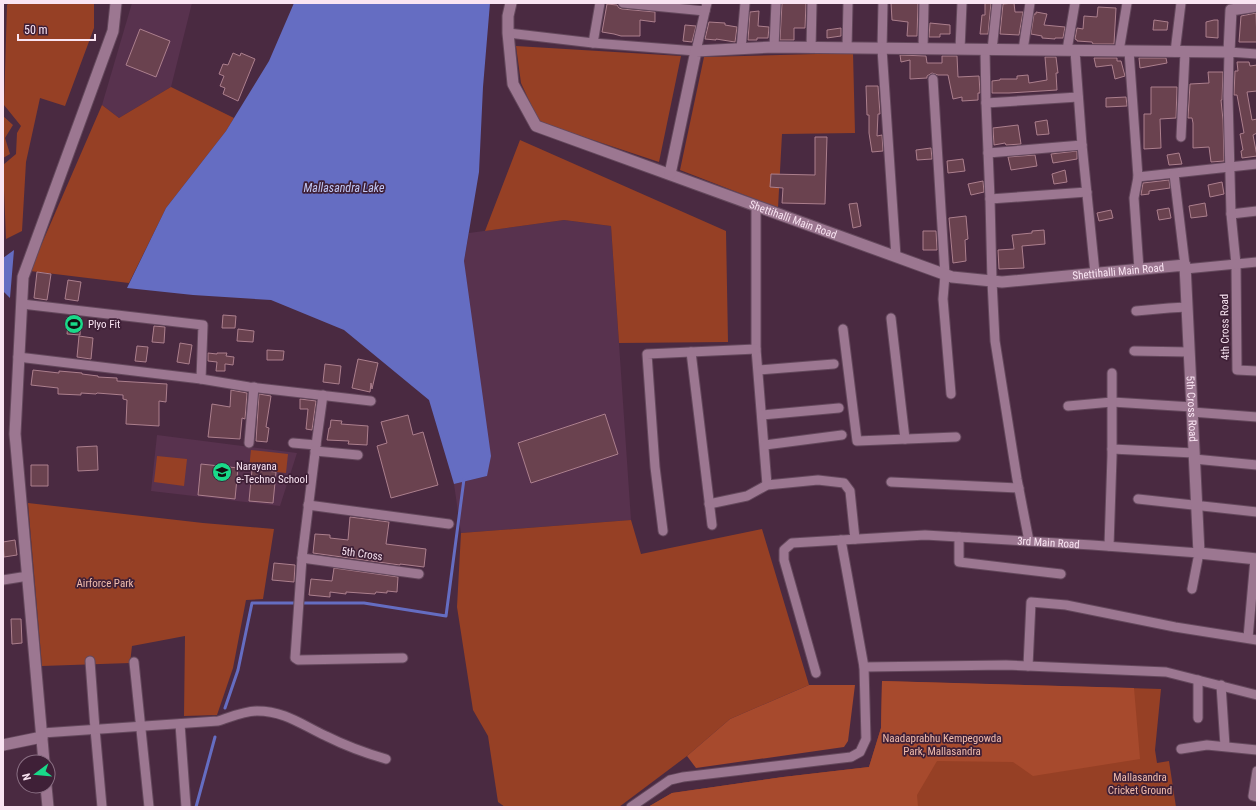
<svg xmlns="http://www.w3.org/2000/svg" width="1260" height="810" font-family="'Roboto Condensed',sans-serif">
<rect width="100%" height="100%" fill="#4a2a41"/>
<path fill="#58324e" d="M132,3H192L171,87L119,118L102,105Z
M564,220L611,226L631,520L461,533L454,484L487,476L464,261L469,233Z
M157,435L297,453L280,506L151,491Z"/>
<path fill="#964025" d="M9,3H94V28L65,106L40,98L26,162L22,231L6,239L3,165L16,154L17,133L21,126L4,105L7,5Z
M516,46L681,56L659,162L539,122L521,83Z
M853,53L855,133L782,134L778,208L680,170L704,57Z
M171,87L234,118L226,131L166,208L129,283L30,271L102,105L119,118Z
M3,116L13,125L5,138L10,154L3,158Z
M520,140L726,231L728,342L619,343L611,226L564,220L485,231Z
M251,450L288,454L286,473L249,469Z
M157,456L187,459L184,486L154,482Z
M28,503L203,523L274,529L263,599L246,600L233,668L217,715L184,716L185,636L132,646L130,663L42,666Z
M631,520L641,554L762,529L809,685L730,719L687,756L619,807H505L498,802L488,736L473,710L457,607L461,533Z
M882,681L1161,689L1155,750L1157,763L1169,761L1176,807H648L672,793L783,777L869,767L881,728Z"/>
<path fill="#a74a2d" d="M882,681L1134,688L1140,759L1033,776L1013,762L937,761L917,795L918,807H648L672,793L783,777L869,767L881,728Z
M809,685H855L848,741L844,747L696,768L687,756L730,719Z"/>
<path fill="#656dc2" d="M294,3H490L483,87L479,172L464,261L491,456L487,476L454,484L429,400L344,330L271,300L193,295L127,288L166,208L226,131L269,61Z
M14,250L10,298L3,291V258Z"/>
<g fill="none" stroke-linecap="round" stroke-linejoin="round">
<path stroke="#656dc2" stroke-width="3" d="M225,708L238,670L252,603H364L446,616L464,479
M196,807L215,737"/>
</g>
<path fill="#6a424f" stroke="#ac7f8d" d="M782,3H806L805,28H794V40H780Z
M891,3H918L917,36H907L908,22L892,20Z
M985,3H991L988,34H980L982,15H985Z
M1014,3L1015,12H1023L1019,35L1000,34L1003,4Z
M607,4L617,5L619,8L622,9L655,12V22L640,20V36H621L614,34L602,32Z
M1098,7L1116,8L1114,44H1093L1092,42L1077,41V40L1075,39L1077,28L1083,29L1084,16L1097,17Z
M759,11L758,26L769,27L768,38H757V40H748L750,12Z
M1036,12L1047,14L1044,25L1065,27L1063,38H1055V39L1042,38V36L1031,34L1034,14H1036Z
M1256,13L1257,42H1239L1241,16Z
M1154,20L1168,22L1167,30H1153Z
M1214,20H1218V38L1206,37V22Z
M709,22L725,23V25L737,27L735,42L716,39V40L705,39Z
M930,23L950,25V34H940V37H929Z
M685,25L696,26L692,42L683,41Z
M841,28V36L827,38V30Z
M140,29L170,41L156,77L126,65Z
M233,53L240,56L241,53L255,59L238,101L223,94L225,88L220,86L224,76L219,74L223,64L228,65Z
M900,55L926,56L927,63H942V56H957L958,77L979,76L980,93H978V100L962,101V97L953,99L948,75H938L932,73L927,76V78L910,79V60L901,62Z
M1045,57H1056L1058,73H1056L1057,90L1009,93H992V81L1000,80V79H1017V76L1028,75L1029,83L1047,80Z
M1094,58H1117V61H1121L1125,76L1115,79L1112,65L1096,67Z
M1139,58H1166L1167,63L1140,68Z
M1237,62H1249L1250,66L1257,65V91L1247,92L1252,120L1257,119V133L1253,135L1257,156L1242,158L1241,151L1243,150L1240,134L1244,133L1237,95H1234L1235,71H1238Z
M1208,72H1223L1222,100H1221L1223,120L1224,161L1211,162L1209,147L1193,148V123L1192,118H1188L1190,84L1209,83Z
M866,86H878L880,114H878L877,136L882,135L883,151L872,152L869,133V115H867Z
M1151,87H1177L1176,118L1160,119L1161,148L1144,149V114H1151Z
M1126,97L1127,106L1106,107V98Z
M1047,120L1049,134L1037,135L1035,122Z
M1018,125L1021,144L1006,145L1005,143L994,145L993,128Z
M815,137H827L825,204L782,203L783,188L770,187L771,174L815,175Z
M931,148L932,159L917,160L916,150Z
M1077,151V159L1053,163L1051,154Z
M1179,153L1182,164L1169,165L1167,155Z
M1035,155L1037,166L1011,170L1008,157Z
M963,159L965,171L948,173L947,161Z
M1065,170L1067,182L1054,184L1052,174Z
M1169,180L1170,188L1149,191V194L1141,195L1143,183Z
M983,181L984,192L971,195L968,184Z
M1222,182L1224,194L1210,197L1208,185Z
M857,203L861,226L853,228L849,204Z
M1205,203L1207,216L1191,218L1189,206Z
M1169,208L1171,218L1159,220L1157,210Z
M1111,210L1113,218L1099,221L1097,213Z
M966,216L968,239L965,240L966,261L953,263L949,218Z
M1044,230L1045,244L1022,246L1024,268L999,269L998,250L1014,249L1012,235L1032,233V231Z
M923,231H936L937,250H923Z
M37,272L51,274L47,300L34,298Z
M68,280L81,282L78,301L65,299Z
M223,315L236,316L235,328H222Z
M69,316L81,318L80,335L67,334Z
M154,326L165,327L164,343L152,342Z
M238,329L254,331L253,342L237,341Z
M79,336L93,338L91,359L77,357Z
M180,343L192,345L189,364L177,362Z
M137,346L148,347L146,362L135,361Z
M267,350L284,351L283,360H267Z
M208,353L217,354V353H227L226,356L234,357L233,365L226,364H225V371H216L217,362L208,361Z
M358,359L378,363L372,389L371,383L370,392L352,388Z
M325,364L341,366L339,384L323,382Z
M33,370L59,373V371L82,373V374L98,376V377L117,378V381L167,384L166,402L159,401V426L126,424L127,400L123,399V395L97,393L96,394L81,393V395L58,394V388L31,385Z
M231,390L247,393L245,419L242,418L240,439L208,437L212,404L230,407Z
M259,394L271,396L266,427L269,428L267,442L256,441Z
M300,399L316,401L312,430L306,429L308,409H300Z
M605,414L618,454L531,483L518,443Z
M408,415L413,435L423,432L438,485L391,498L377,446L387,443L381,422Z
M331,420L342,421L341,424L368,426L367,445L348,444L349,441L327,440L329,428H330Z
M97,446L98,470L78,471L77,447Z
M201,464L238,468L235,499L198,495Z
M31,465H48V486H31Z
M252,470L276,472L273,503L249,501Z
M350,517L389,522L386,544L426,549L424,567L400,564V565L313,553L315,534L330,535V538L348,540Z
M15,540L17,555L4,557L3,542Z
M274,563L295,565L294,582L272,580Z
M334,568L398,577L397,592L387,591V593L376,592L375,594L346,592V594L330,592V597L309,595L311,579L332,581Z
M11,619H21L22,643L12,644Z"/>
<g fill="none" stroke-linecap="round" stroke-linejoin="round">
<g stroke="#64485c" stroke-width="11">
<g id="minor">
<path d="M623,3L705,11L707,3"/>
<path d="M883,3L882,49L896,257"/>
<path d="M508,33L593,43L696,51L705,11"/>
<path d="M593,43L600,3"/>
<path d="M774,47L776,3"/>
<path d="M811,48L812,3"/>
<path d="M847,48L848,3"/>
<path d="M741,49L745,3"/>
<path d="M923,49L924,3"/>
<path d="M960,49L962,3"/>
<path d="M985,50L986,103L990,199L992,281L995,341L1017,479L1029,541"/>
<path d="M992,50L997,3"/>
<path d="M1023,50L1030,3"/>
<path d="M1067,50L1075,3"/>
<path d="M1075,51L1082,145L1095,273"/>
<path d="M1119,51L1127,3"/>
<path d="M1129,51L1138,177L1257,164"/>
<path d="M1175,52L1181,3"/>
<path d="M933,79L945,275L943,299L951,394"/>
<path d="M986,103L1078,97"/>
<path d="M1181,137L1185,52"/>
<path d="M988,153L1082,145"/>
<path d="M1174,174L1185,265"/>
<path d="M1138,177L1134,198L1139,269"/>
<path d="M990,199L1087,192"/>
<path d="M756,206V349L767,485"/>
<path d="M1257,211L1231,214L1236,264L1237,370L1257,371"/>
<path d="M1231,214L1228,96L1229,52L1257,54"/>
<path d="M1185,269L1257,262"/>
<path d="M1136,311L1169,308L1187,307"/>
<path d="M891,318L905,439"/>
<path d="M843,329L857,441L956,437"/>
<path d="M1134,351L1189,352"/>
<path d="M691,352L712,525"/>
<path d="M18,357L201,379L203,325L22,304"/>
<path d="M759,370L834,364"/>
<path d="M201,379L249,387L371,401"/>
<path d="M1068,406L1112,402L1192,407"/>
<path d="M1192,412L1257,417"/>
<path d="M762,415L839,408"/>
<path d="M249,443L254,387"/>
<path d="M293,443L316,445L302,558L295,658L298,660L403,658"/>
<path d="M316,445L323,395"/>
<path d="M765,445L842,435"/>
<path d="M1112,449L1194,453"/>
<path d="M315,451L358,455"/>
<path d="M1194,459L1257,465"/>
<path d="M891,482L1019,488"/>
<path d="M1138,499L1257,512"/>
<path d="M709,504L747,496L767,485L818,480L844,483L850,491L855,539"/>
<path d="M308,505L449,524"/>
<path d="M663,531L655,467L647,354L756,349"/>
<path d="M959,537V562L1061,574"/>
<path d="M1109,546L1112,456V373"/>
<path d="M302,558L419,574"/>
<path d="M3,580L28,576"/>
<path d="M1248,638L1255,559"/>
<path d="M90,661L95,729L102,807"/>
<path d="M134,662L149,807"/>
<path d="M1028,666L1031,602L1066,605L1175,627L1257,640"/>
<path d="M864,667L1006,665L1166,672L1257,695"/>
<path id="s1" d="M816,673L784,560V550L792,543L925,535L1092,545L1199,553L1192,589"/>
<path d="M1198,680V718"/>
<path d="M1221,685L1225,746"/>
<path d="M180,724L186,807"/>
<path d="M42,733L218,721C231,717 244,711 257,711C285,711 302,725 326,736C346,746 365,753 386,759"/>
<path d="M1181,749L1207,745L1257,750"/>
<path d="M1257,771L1253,796L1257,797"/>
<path d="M631,807L670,780L683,777L851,757L860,752L866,739L864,667L841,540"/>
</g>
</g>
<g stroke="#64485c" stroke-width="13">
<g id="tertiary">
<path id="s2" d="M511,3L508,16V33L513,84L536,126L952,277L1002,282L1185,265L1199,553L1257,559"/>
<path d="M670,174L696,51L774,47L1229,52L1231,10L1257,6"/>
<path d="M3,745L42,737"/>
<path d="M44,762L15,434L23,277L113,31L116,3"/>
<path d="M46,786L48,807"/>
</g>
</g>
<use href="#minor" stroke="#9c7791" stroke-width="9"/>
<use href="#tertiary" stroke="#9c7791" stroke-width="11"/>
</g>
<defs>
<g id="stadium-disc" transform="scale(1)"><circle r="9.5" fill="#19d989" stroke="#3f2037"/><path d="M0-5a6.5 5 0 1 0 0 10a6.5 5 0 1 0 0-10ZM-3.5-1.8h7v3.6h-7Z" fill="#111"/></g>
<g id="school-disc" transform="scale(1)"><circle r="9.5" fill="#19d989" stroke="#3f2037"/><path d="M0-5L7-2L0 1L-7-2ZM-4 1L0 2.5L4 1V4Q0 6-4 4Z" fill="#111"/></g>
</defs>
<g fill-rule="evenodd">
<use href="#stadium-disc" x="74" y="324"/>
<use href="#school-disc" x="222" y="472"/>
</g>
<g text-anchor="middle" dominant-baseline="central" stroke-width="3.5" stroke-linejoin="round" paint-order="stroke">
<g font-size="11" fill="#f9e4f2" stroke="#3f2037">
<text stroke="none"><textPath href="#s2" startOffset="403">Shettihalli Main Road</textPath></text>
<text stroke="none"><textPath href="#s2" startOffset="739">Shettihalli Main Road</textPath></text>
<text transform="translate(1225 327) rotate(-91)">4th Cross Road</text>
<text stroke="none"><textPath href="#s2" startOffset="950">5th Cross Road</textPath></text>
<text stroke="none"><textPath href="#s1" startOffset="395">3rd Main Road</textPath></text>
<text transform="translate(362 554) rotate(8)">5th Cross</text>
</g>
<g font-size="11" fill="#f9e4f2" stroke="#3f2037" text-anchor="start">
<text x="88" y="324">Plyo Fit</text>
<text x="236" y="466">Narayana<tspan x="236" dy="13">e-Techno School</tspan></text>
</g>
<g font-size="11" fill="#f0bcac" stroke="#3f2037">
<text x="105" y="583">Airforce Park</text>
<text x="942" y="738">Naadaprabhu Kempegowda<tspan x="942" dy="13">Park, Mallasandra</tspan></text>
<text x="1140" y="777">Mallasandra<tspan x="1140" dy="13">Cricket Ground</tspan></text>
</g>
<g font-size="12" font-style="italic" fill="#c1c8f6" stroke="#3f2037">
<text x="344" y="188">Mallasandra Lake</text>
</g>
</g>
<rect width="1260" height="810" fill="none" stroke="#f9e4f2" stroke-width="8"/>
<g transform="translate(36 774) rotate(254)"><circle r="19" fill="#3f2037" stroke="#896e82"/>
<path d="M0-3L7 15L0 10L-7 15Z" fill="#19d989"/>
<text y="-6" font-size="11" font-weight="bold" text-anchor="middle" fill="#f9e4f2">N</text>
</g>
<path d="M18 34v6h77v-6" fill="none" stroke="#f9e4f2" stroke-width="2"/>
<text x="24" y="34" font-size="12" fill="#f9e4f2" stroke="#3f2037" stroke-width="3" paint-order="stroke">50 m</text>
</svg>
